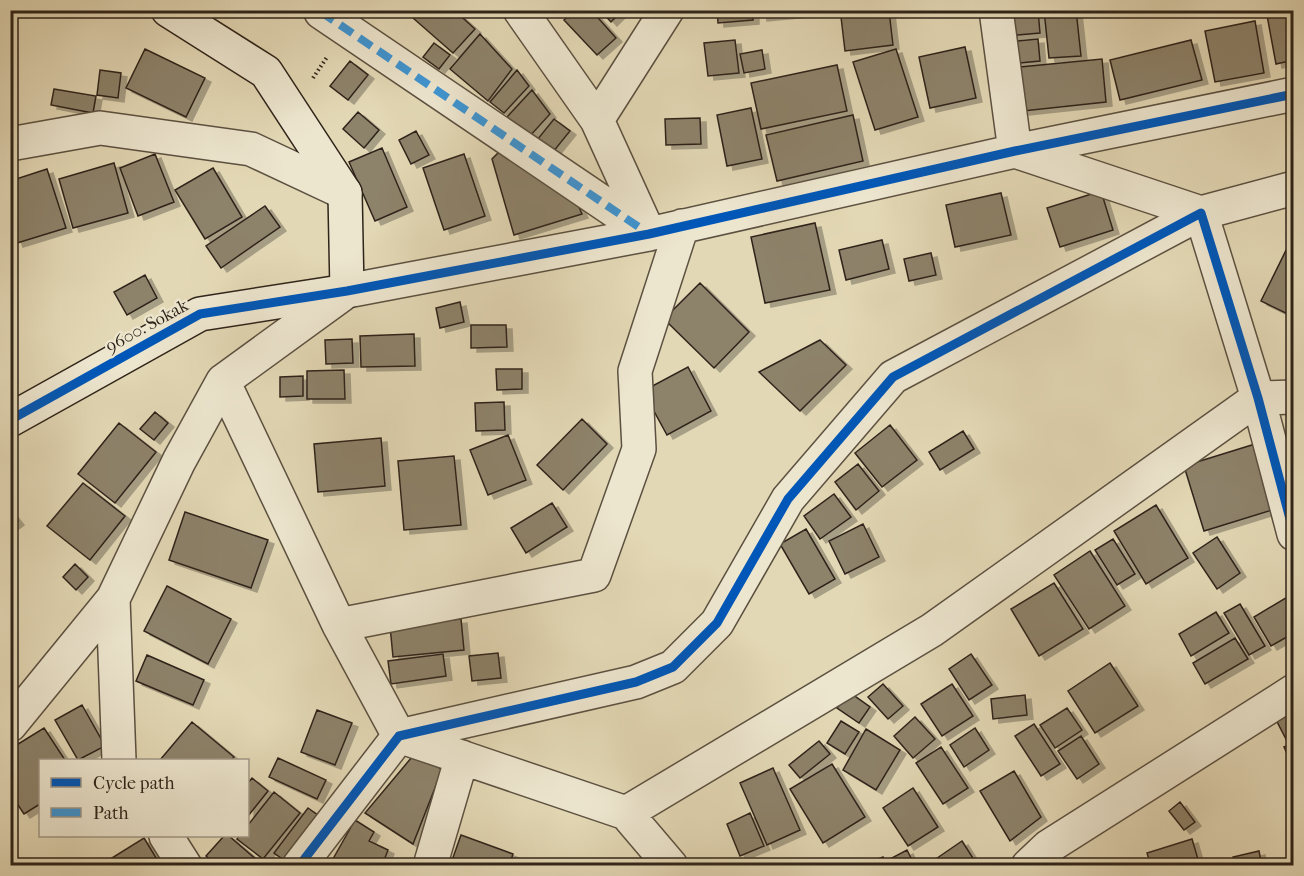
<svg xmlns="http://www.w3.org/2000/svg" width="1304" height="876" font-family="'IM FELL French Canon',serif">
<defs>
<filter id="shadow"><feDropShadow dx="6" dy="4" stdDeviation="0" flood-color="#0004"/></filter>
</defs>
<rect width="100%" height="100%" fill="#e3d8b5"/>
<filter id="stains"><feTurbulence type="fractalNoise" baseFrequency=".00333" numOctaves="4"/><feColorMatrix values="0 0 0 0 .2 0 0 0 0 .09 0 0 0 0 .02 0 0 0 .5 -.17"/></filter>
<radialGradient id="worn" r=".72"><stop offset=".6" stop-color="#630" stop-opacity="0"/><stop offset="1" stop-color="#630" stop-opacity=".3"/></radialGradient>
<path fill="#8d826b" stroke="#2f241a" stroke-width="1.5" filter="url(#shadow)" d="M420,10H454L475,29L453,53L413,18Z
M575,10H591L616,38L597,55L564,20Z
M600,10H623L611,22Z
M717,10H753V20L718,23Z
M760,10H826V11L761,17Z
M894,10H920V11L895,14Z
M1004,10H1038L1040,33L1006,36Z
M1044,10H1076L1081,56L1049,58Z
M1266,10H1294V60L1276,64Z
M889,11L893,45L845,51L841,17Z
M1255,21L1264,73L1215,82L1205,31Z
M480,34L512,69L488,101L450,69Z
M1038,39L1040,61L1008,64L1006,42Z
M735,40L739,73L708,76L704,43Z
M1191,40L1202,80L1120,100L1110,60Z
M434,43L450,55L439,69L423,57Z
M965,47L976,98L930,108L919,57Z
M145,49L205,78L186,117L126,88Z
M896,49L918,117L875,130L853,62Z
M762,50L765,69L744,73L740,54Z
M1102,59L1106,102L1014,112L1010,68Z
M350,61L368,75L348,100L330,86Z
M837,65L847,111L761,129L751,83Z
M100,70L121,73L118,98L97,95Z
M517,70L529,86L504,113L490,102Z
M54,89L96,96L93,113L51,105Z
M532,90L550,114L529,137L507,117Z
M751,108L762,159L727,166L717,115Z
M358,112L379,130L364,148L343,129Z
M853,115L863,161L777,181L766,135Z
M700,118L701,144L666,145L665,119Z
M554,119L570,131L553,152L537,140Z
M416,131L429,155L411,164L399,140Z
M505,146L571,189L582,214L514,235L492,159Z
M382,148L407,207L375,221L349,162Z
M155,154L174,202L138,216L120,168Z
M464,154L485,216L444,230L423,168Z
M114,163L128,213L73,228L59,179Z
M213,168L242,217L205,239L175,190Z
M47,169L66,228L17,243L10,222V181Z
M1101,191L1113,230L1060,247L1047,208Z
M1001,193L1011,235L955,247L946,205Z
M265,206L280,227L221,268L206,246Z
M815,223L830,290L765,303L751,237Z
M1294,234V317L1261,301Z
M882,240L889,269L846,280L839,250Z
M931,253L936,275L909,281L904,259Z
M145,275L157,298L127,315L114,292Z
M700,283L749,332L714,368L664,319Z
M460,302L464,322L440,328L436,308Z
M471,325H506L507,347L471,348Z
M414,334L415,366L361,367L360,336Z
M352,339L353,363L326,364L325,340Z
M820,340L846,365L800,411L759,372Z
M688,367L711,411L667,435L643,391Z
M496,369H522V389L497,390Z
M344,370L345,399H307V371Z
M303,376V396L280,397V377Z
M504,402L505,430L476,431L475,403Z
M155,412L168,423L154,440L140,429Z
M582,419L607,444L563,490L537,465Z
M119,423L156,452L115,503L78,474Z
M890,425L917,460L882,487L855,453Z
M963,431L974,449L940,470L929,452Z
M508,435L526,480L488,495L470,450Z
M381,438L385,486L318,492L314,444Z
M1255,444L1275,509L1204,531L1184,466Z
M454,456L461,525L404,530L398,461Z
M858,464L879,491L856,510L835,482Z
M83,483L125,516L90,560L47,526Z
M834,494L851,517L820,539L804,516Z
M552,503L567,527L526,553L511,528Z
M1156,505L1188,558L1146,584L1114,531Z
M10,511L18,521L10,527Z
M185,512L268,540L251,588L169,560Z
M863,524L879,557L845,574L829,541Z
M806,529L835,579L809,594L780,544Z
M1217,537L1240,573L1217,589L1193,553Z
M1113,539L1135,574L1117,585L1095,550Z
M1090,551L1125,606L1089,629L1054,575Z
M75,564L88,577L76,590L63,577Z
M1054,583L1083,629L1039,656L1011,609Z
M167,586L231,619L208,664L144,631Z
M1294,593V633L1271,646L1254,617Z
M1240,604L1265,646L1249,655L1224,613Z
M1216,612L1229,633L1191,656L1179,634Z
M461,619L464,650L393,657L390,626Z
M1235,638L1248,659L1205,684L1193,663Z
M498,653L501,678L472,681L469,656Z
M443,654L446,676L391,684L388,661Z
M971,654L992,685L969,700L949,669Z
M147,655L204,680L193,705L136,681Z
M1110,663L1138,706L1095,733L1068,691Z
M883,684L903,706L888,719L868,697Z
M952,684L973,716L942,736L921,704Z
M849,692L870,707L859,723L837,708Z
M1025,695L1027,715L993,719L991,699Z
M1294,701V740L1288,743L1272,712Z
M82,705L105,746L78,760L55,720Z
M1067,708L1082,730L1055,748L1040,725Z
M317,710L352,723L335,765L301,752Z
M915,717L935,739L913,758L894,736Z
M841,721L859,732L845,754L827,743Z
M192,722L234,757L231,760H160Z
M1034,724L1060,764L1041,776L1015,736Z
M44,728L65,760H40V804L24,814L10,793V749Z
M975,728L989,750L964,767L950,745Z
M866,729L900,750L876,790L843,770Z
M1081,736L1099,764L1077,779L1058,751Z
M819,741L830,754L800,778L789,765Z
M1294,743V769L1284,747Z
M941,747L968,788L943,804L916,763Z
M417,751L442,770L413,844L365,813Z
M278,758L326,780L317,799L269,777Z
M832,764L865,817L823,843L790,789Z
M773,768L800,830L767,845L740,783Z
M1014,771L1041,817L1010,841L980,791Z
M252,778L268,791L248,816V783Z
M913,788L938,827L908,846L883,808Z
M274,792L300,813L263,859L237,839L239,836H248V825Z
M1294,793V816H1292L1287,795Z
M1180,802L1195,822L1184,830L1169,811Z
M308,808L322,818L288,863L274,853Z
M750,813L764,846L740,856L727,824Z
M355,820L374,832L369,841L388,850L382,866H329Z
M461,835L513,854L509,866H450Z
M224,836H229L264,866H217L206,856Z
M144,838L161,866H99Z
M1192,839L1200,866H1151L1147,853Z
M962,841L978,866H928L927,865Z
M907,850L915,866H891L888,860Z
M1259,851L1262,866H1235L1233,857Z
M883,857L886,866H860Z"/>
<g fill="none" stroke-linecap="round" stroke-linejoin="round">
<g stroke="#5c5141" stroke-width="36">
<path id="street" d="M520,10L597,120L649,234
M996,10L1015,151L1201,213L1294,188
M321,12L649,234
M597,120L667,10
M10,144L100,128L251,149L345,193
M223,381L339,625L399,736L626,813
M113,599L119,760
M339,625L594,575L639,449L635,371L682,226
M10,725L113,599L179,461L223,381L347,291L649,234L1015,151L1294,94
M166,836L185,866
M299,866L399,736L636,682L673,667L717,623L788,499L893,377L1201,213L1258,398L1294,534
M430,866L462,757
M671,866L626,813L932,630L1258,398L1294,397
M1028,866L1048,847L1294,691"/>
</g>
<g stroke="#2f241a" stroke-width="36">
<path id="secondary" d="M10,420L200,314L347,291L345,193L266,72L168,10"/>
</g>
<path stroke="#2f241a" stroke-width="4" stroke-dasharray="1.5 3" stroke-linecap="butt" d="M313,78L327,57"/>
<use href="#street" stroke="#ede6cf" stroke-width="33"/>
<use href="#secondary" stroke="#ede6cf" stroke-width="33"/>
<path stroke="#3d95d4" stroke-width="8" stroke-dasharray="15 8" stroke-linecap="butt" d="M321,12L649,234"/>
<g stroke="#ede6cf" stroke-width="13">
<path id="cycleway" d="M10,420L200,314L347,291L649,234L1015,151L1294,94
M299,866L399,736L636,682L673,667L717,623L788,499L893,377L1201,213L1258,398L1294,534"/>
</g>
<use href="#cycleway" stroke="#0057b8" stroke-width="9"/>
</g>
<g text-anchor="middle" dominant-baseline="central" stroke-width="4.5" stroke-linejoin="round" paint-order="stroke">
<g font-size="18" fill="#2f241a" stroke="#ede6cf">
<text transform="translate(147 326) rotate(-29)">9600. Sokak</text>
</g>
</g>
<rect width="1304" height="876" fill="none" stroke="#e3d8b5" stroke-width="36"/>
<rect x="12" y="12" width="1280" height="852" fill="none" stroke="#2f241a" stroke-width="3"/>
<rect x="18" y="18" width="1268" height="840" fill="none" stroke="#2f241a" stroke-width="1.5"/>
<rect x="39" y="759" width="210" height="78" fill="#ede6cf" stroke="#a19887" stroke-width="1.5"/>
<rect x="51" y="778" width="30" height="9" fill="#0057b8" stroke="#a19887" stroke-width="1.5"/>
<text x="93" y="789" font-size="18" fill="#2f241a">Cycle path</text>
<rect x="51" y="808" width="30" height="9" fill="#3d95d4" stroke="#a19887" stroke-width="1.5"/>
<text x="93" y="819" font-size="18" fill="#2f241a">Path</text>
<rect width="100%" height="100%" filter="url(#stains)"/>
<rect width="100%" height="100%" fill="url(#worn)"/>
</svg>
